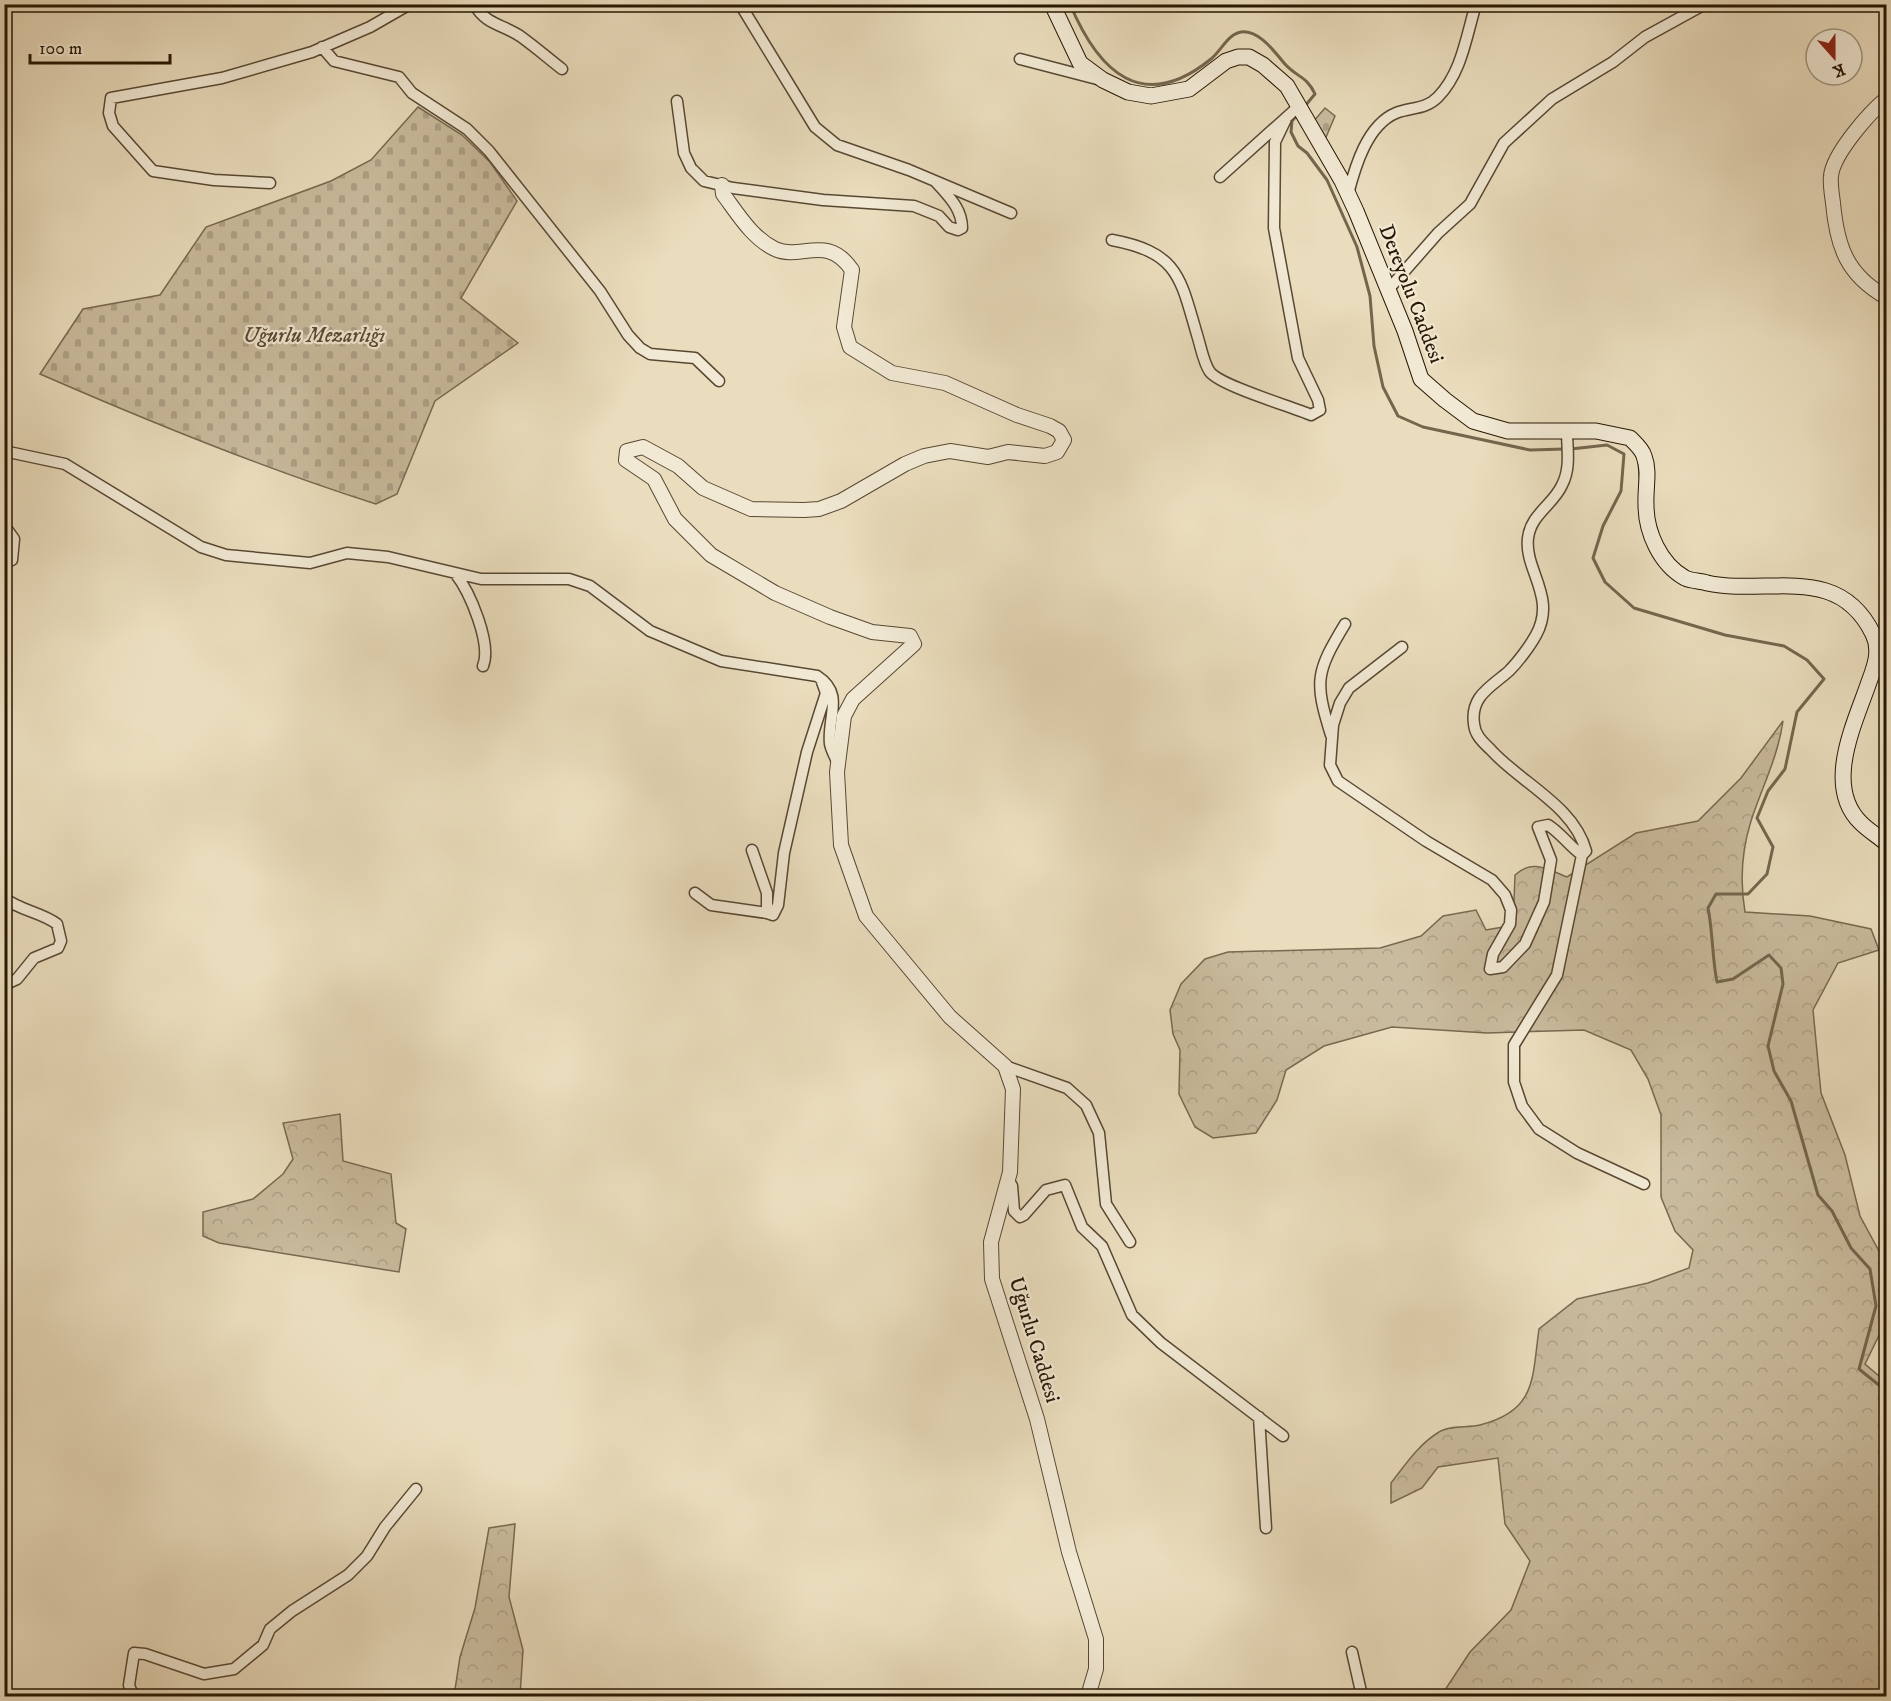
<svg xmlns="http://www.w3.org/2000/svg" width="1891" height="1701" font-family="'IM FELL DW Pica',serif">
<defs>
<pattern id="forest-crowns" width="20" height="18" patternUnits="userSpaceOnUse" patternTransform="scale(1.5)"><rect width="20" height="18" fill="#c9bb9d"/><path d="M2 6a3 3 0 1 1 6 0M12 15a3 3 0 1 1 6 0" fill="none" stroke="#ada086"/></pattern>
<pattern id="cemetery-stones" width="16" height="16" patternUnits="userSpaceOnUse" patternTransform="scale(1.5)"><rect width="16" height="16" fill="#c9bb9d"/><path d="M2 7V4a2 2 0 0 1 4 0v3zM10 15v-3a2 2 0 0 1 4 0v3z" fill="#ada086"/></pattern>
</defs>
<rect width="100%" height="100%" fill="#eaddbd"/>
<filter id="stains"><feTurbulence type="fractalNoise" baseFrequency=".00333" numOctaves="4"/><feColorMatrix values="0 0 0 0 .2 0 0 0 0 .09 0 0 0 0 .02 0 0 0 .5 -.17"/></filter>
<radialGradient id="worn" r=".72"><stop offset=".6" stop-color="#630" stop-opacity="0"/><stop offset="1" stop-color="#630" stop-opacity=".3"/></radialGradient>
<path fill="url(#forest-crowns)" stroke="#786950" stroke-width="1.5" d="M1783,721C1778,757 1762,787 1751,821C1742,850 1740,883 1745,912L1810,916L1871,929L1879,950L1838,963L1813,1010L1821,1093L1845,1155L1860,1216L1886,1264V1321L1865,1364L1886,1382V1696H1441L1470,1652L1511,1610L1530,1561L1505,1524L1498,1458L1438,1467L1422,1488L1391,1503V1483C1405,1465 1419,1444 1439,1432C1449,1425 1468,1428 1480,1425C1537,1411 1532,1378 1539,1329L1577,1299L1648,1283L1689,1268L1693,1250L1675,1231L1661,1197V1115L1648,1079L1631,1050L1584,1030L1487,1033L1392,1027L1324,1046L1286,1070L1277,1100L1256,1133L1213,1138L1195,1127L1179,1094L1180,1050L1173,1034L1170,1010L1181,984L1205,959L1228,952L1380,948L1421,936L1443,916L1476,910L1486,930L1503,927L1514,901L1515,875C1532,859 1547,869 1567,877L1636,833L1698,821L1741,778Z
M340,1114L343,1161L391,1174L396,1223L406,1229L399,1272L219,1243L203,1236V1212L253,1199L283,1174L293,1159L283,1123Z
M515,1524L509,1597L523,1650L520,1696H454L460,1657L475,1608L489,1528Z"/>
<path fill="url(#cemetery-stones)" stroke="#786950" stroke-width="1.5" d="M418,107L462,135L490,162L517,201L461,298L518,343L435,401L397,494L376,504C262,468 150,422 40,374L83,309L160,295L206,227L331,181L371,160Z
M1325,108L1335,116L1324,142L1312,123Z"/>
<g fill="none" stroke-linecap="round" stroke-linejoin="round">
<path stroke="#74664d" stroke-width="3" d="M1070,4C1099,73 1143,114 1211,59C1221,51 1228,34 1241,32C1259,30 1274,51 1284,63C1296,77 1307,76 1315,94L1305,106
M1297,115L1292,121L1291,132L1298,146L1307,153L1327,180L1357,247L1370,296L1374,346L1383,387L1398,416L1423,427L1530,450L1565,449
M1571,449L1607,445L1624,454L1621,491L1603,526L1593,558L1605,582L1634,608L1725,635L1784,646L1807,660L1824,679L1797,712L1785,769L1768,791L1757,818L1773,847L1767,874L1748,894H1716L1708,908C1713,933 1712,957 1717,982L1733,979L1769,955L1781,968L1783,984L1768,1046L1774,1071L1791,1101L1818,1195L1832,1211L1851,1248L1870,1269L1876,1306L1859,1369L1880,1386L1886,1403"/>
<g stroke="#584832" stroke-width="13">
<path id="minor" d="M474,4C486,25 502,24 520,36C534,46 548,58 562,69
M740,4L815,127L837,145L909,170L1011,213
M322,47L334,61L399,77L412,93L467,129L489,151L600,291L628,335L640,348L650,354L695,358L719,381
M1020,59L1097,79
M677,101L684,153L691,168L704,181L733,188L823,200L914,206L939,216L949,227L958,230L962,228C962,208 948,196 936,182
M1220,177L1298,107
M270,183L214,180L153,171L113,126L109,113L111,98L222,78L312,52L370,27L410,4
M1348,194C1355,167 1367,125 1396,113C1411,107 1425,110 1438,97C1462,72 1466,37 1476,4
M1112,240C1180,253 1180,278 1198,338C1201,348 1204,364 1210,372C1221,386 1290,406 1311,415L1320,410L1318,400L1298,358L1274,228L1275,142L1286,119
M1388,290L1438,233L1470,204L1504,143L1552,99L1613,62L1645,37L1705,4
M1567,431C1567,449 1571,468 1562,485C1553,505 1531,514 1528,538C1524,570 1557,597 1536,635C1530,646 1518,662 1509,671C1491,687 1470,696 1474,724C1475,736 1484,743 1491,750C1521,783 1574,806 1586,851L1582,855L1557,975L1514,1045V1082L1522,1106L1539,1129L1577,1153L1644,1184
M4,451L65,464L201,547L226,555L310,563L347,553L388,557L481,579H569L590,586L650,631L721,661L817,676C845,694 827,717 830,744C831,750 835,756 837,762
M4,525L14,539L12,560L4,563
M455,573C470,592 492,644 483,666
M1402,647L1349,688L1340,703L1333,725L1330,765L1338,781L1426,841L1492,880L1505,895L1511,910L1510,924L1493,954L1490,969L1503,967L1525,944L1544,902L1551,860L1538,827L1548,825C1562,834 1569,846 1582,855
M1331,735C1314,681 1316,672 1345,624
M752,850L767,893V913L773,915L778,905L784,853L807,752L826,693L822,682
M695,893L711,905L767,913
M4,898C21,911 41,912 57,924L61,941L58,948L34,958L17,979L4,985
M1005,1066L1067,1088L1086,1105L1099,1133L1106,1204L1130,1242
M1008,1179L1012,1186L1014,1211L1020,1217L1024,1215L1046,1190L1065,1185L1082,1227L1102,1246L1132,1315L1161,1343L1283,1436
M1259,1417L1266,1528
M1352,1652L1362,1696
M133,1696L129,1685L134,1653L145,1654L204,1674L234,1669L263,1645L270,1629L292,1611L348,1575L367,1556L385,1527L416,1489"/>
</g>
<g stroke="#584832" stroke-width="16">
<path id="tertiary" d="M1886,99C1869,113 1833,154 1831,176C1830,184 1832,195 1833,203C1837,247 1847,275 1886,297
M722,185L723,194C738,214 752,238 775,249C801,261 827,233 852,270L844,327L850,347L892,373L945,383L1017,415L1050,426L1059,431L1064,440L1057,452L1045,456L1008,452L988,457L950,451L924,456L905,464L841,501L819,509L804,510L751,509L703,488L678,466L643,447L627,451L626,460L654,479L675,519L711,555L775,593L830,617L872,632L910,636L914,644L853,699L844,716L837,772L841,845L866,916L950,1017L1005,1066L1013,1089L1010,1172L991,1242L992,1279L1037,1419L1069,1552L1096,1639V1669L1088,1696"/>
</g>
<g stroke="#271703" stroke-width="17">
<path id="secondary" d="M1052,4L1080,63L1103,80L1128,92L1151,96L1189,89L1226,61L1238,57H1249L1263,65L1287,86L1342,181L1356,211L1405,331L1421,379L1445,400L1473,421L1508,431H1596L1630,438C1635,443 1642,449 1644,456C1650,472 1645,488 1646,505C1646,532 1660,564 1685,578C1691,581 1701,581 1707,583C1768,596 1838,562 1873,634C1881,650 1875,666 1869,682C1855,723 1823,786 1861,823C1869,831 1878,836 1886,843"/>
</g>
<use href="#minor" stroke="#f1e9d4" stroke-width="10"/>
<use href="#tertiary" stroke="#f1e9d4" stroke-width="14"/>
<use href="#secondary" stroke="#f1e9d4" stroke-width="15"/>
</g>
<g text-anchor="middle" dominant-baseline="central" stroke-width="4.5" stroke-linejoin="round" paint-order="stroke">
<g font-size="21" fill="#271703" stroke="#f1e9d4">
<text transform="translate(1411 294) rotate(69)">Dereyolu Caddesi</text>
<text transform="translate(1034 1340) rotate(73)">Uğurlu Caddesi</text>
</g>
<g font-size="21" font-style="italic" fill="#584831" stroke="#f1e9d4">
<text x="314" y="336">Uğurlu Mezarlığı</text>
</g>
</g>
<rect width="1891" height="1701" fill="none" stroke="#eaddbd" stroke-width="24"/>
<rect x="6" y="6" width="1879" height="1689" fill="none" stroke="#271703" stroke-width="3"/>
<rect x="12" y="12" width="1867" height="1677" fill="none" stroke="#271703" stroke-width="1.5"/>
<g transform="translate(1834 57) rotate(159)"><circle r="28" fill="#f1e9d4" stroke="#a09580" stroke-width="1.5"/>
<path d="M0-4.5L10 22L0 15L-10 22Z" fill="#8f2418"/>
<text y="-9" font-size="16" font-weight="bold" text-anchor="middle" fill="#271703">K</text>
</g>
<path d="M30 54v9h140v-9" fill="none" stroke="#271703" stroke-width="3"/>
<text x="39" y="54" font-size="18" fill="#271703" stroke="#f1e9d4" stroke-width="4.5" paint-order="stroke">100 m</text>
<rect width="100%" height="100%" filter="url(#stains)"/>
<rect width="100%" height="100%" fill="url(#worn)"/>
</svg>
